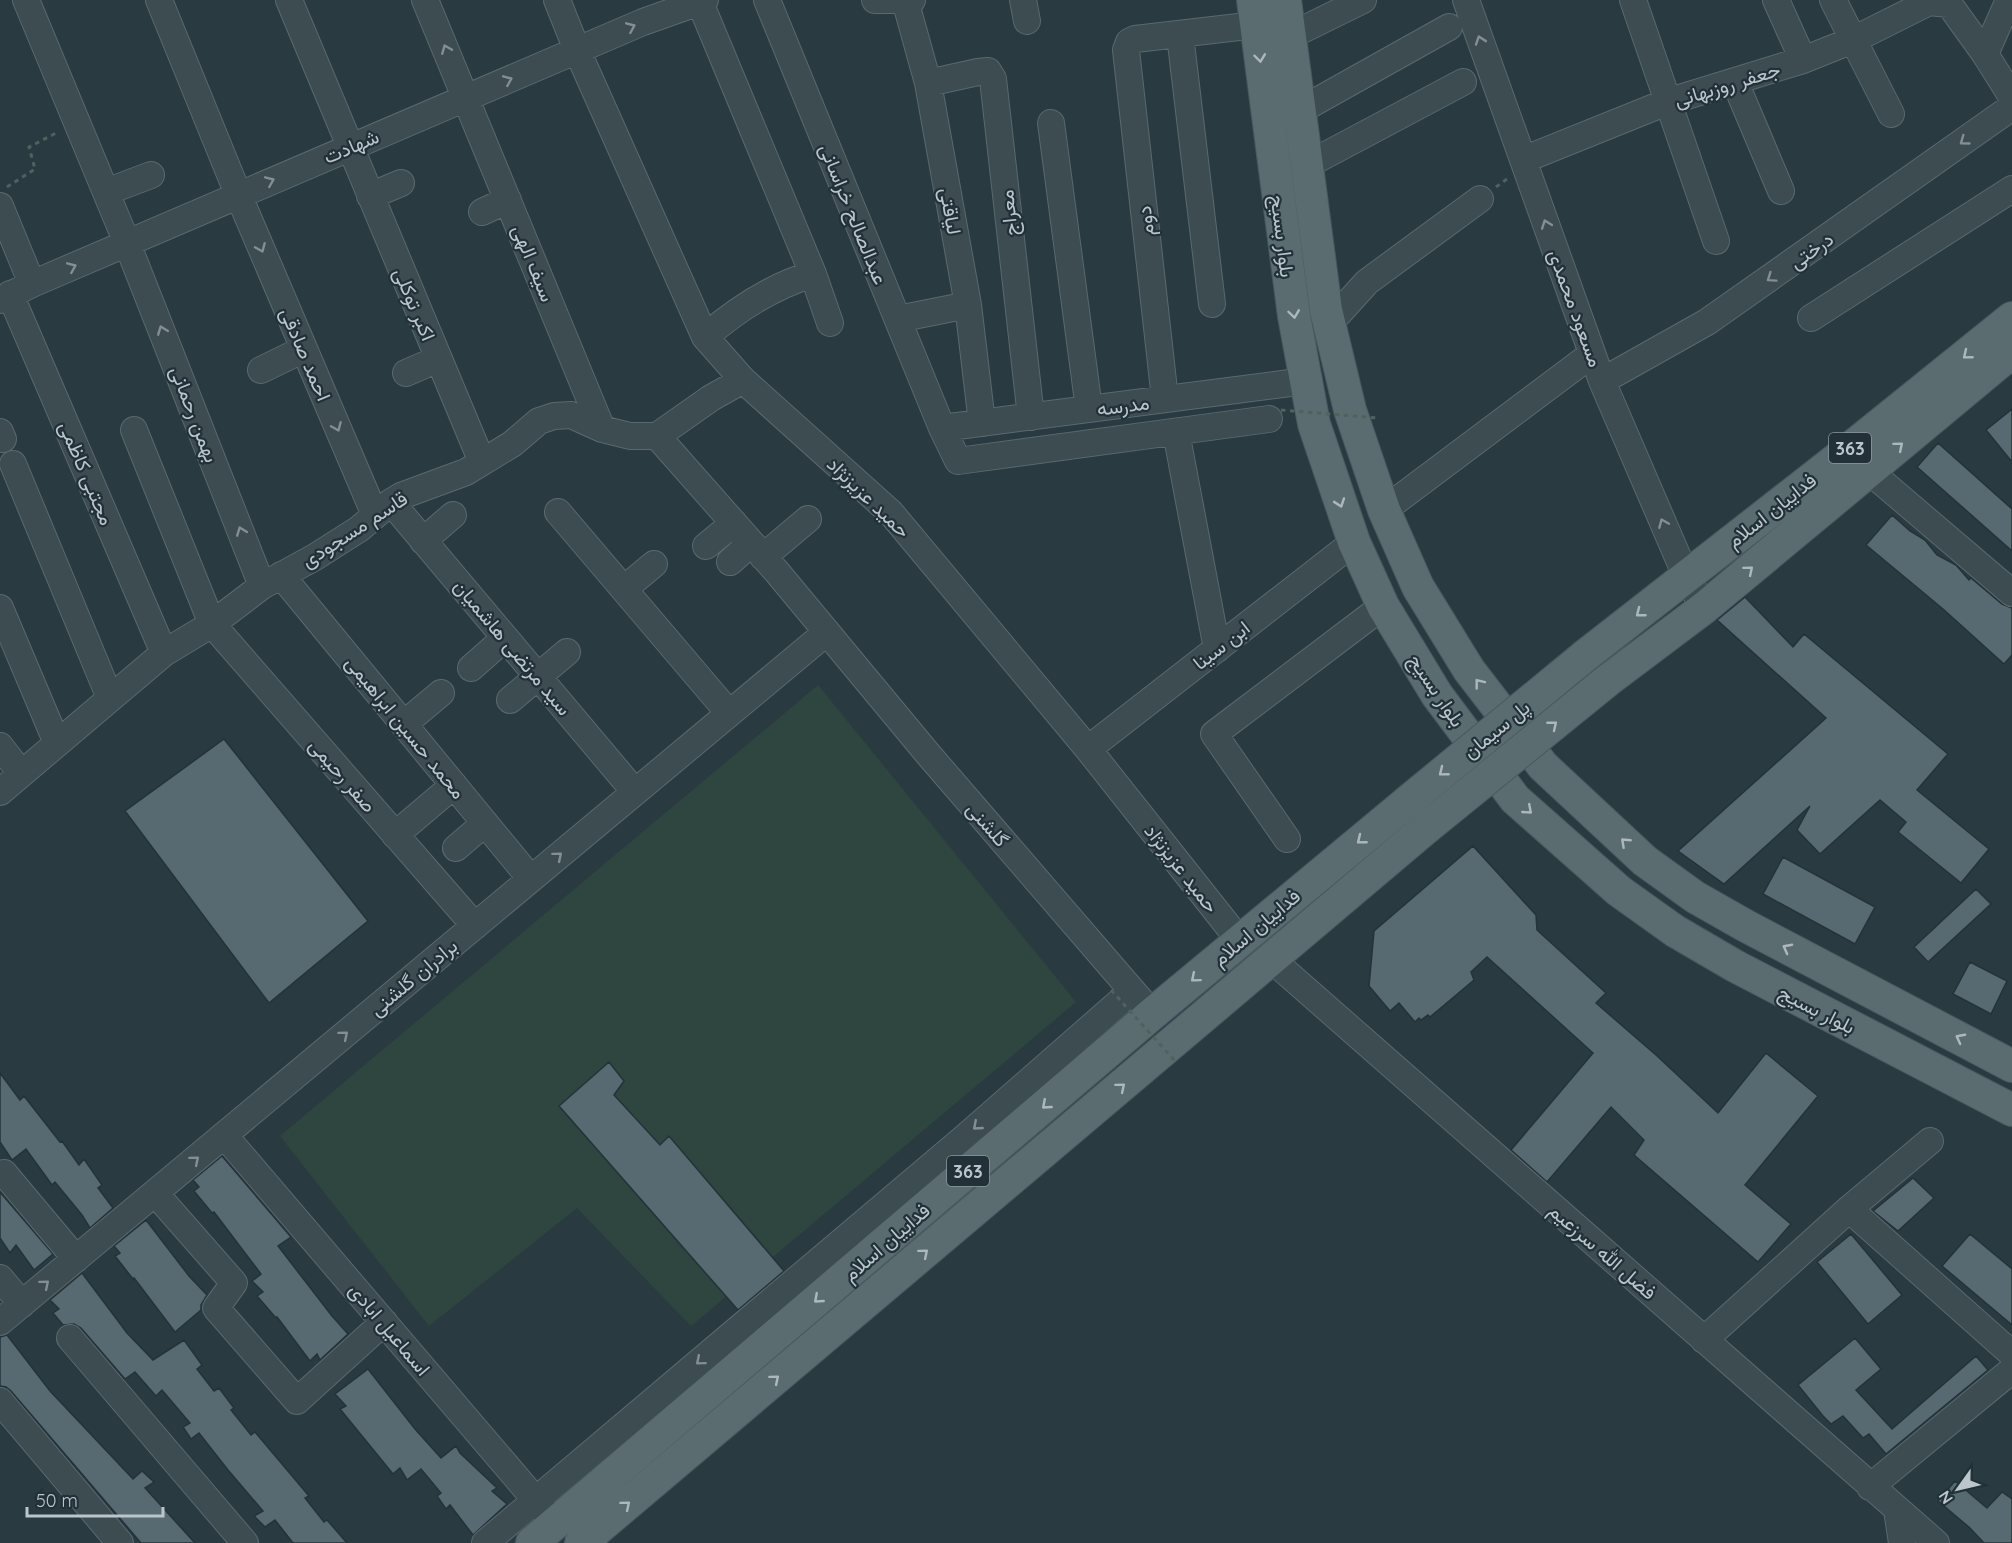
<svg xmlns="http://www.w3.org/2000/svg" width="2012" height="1543" font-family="Quicksand,Vazirmatn,sans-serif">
<rect width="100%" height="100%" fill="#293b41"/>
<path fill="#2e463f" d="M818,685L1076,1002L691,1326L577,1208L429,1326L280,1136Z"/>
<path fill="#576a71" stroke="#233339" stroke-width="1.5" d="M2012,409V462L1986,430Z
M1938,443L2012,509V551L1917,467Z
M1892,515L1910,531L1925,540L1937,555L1956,565L1969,580L1971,578L2002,604L2012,608V655L2004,664L1943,609L1866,545Z
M1745,597L1793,647L1804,634L1948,754L1917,790L1989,849L1961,883L1898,832L1906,822L1880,800L1820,854L1797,830L1810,806L1724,884L1678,851L1826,718L1717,620Z
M224,739L368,921L269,1003L125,811Z
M1473,846L1536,915L1537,930L1606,993L1596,1003L1656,1055L1718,1113L1766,1053L1818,1096L1745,1185L1791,1224L1758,1262L1634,1155L1644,1140L1611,1107L1547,1182L1511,1150L1593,1053L1487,957L1471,972L1474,980L1430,1017L1428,1015L1421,1020L1419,1018L1415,1022L1399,1003L1390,1011L1369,986L1374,931Z
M1783,857L1875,907L1855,944L1763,894Z
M1976,889L1991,904L1928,962L1914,947Z
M1970,962L2007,981L1991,1014L1953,994Z
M609,1062L624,1081L614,1095L660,1145L669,1136L784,1271L738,1310L559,1106Z
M0,1073L20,1100L24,1096L60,1142L62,1141L79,1165L84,1159L102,1185L98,1188L113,1208L90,1228L82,1215L55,1182L52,1185L26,1149L12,1160L0,1142Z
M222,1156L291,1237L278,1246L332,1316L348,1334L320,1360L317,1354L310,1361L277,1317L276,1318L257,1296L263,1292L252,1281L261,1274L214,1212L212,1213L194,1191L199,1187L193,1180Z
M1913,1178L1934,1198L1898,1231L1873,1211Z
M0,1192L53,1254L34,1270L16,1245L10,1253L0,1238Z
M146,1220L189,1276L207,1295L201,1305V1310L175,1332L134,1278L133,1279L115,1256L120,1253L114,1246Z
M1851,1234L1902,1295L1868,1324L1817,1262Z
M1970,1234L2012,1269V1325L1942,1266Z
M82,1273L127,1333L153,1360L184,1340L202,1365L197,1369L214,1391L219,1388L234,1408L231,1410L251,1435L255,1432L309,1496L305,1498L324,1522L327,1520L347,1543H293L275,1520L265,1527L254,1516L263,1511L228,1470L199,1433L191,1439L183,1427L190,1423L162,1390L156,1396L135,1372L125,1379L81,1328L74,1324L63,1325L53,1313L59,1309L50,1300Z
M7,1335L50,1391L133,1479L142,1471L154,1482L145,1488L195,1543H141L11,1391L6,1387L0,1386V1337Z
M1855,1338L1881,1369L1856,1390L1892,1429L1976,1356L1988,1370L1886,1454L1869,1434L1863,1438L1843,1416L1831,1424L1823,1416L1798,1385Z
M368,1369L415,1429L441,1458L456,1446L460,1453L497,1488L492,1491L507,1504L473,1535L450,1505L446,1509L437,1496L441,1493L421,1469L407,1480L400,1468L393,1474L340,1409L346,1406L335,1394Z
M1955,1481L1987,1508L2002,1492L2012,1499V1543H1984L1970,1528L1938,1501Z"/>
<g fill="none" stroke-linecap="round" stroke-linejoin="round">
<g stroke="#5b696f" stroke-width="28">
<path id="minor" d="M26,0L127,243L262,586
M159,0L238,194L375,515
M289,0L482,462
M425,0L602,429
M557,0L577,50L705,337L743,380L891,513L1088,749L1240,941
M699,0L813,274L830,323
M767,0L942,428L958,461L1269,419
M875,0H912
M905,0L928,83L968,305L982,423
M1023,0L1027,21
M1466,0L1602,381L1686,576L1704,608
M1633,0L1716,241
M1776,0L1803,60
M1833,0L1891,114
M1180,35L1212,304
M1290,36L1363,0
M1985,54L2009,0
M1735,82L1781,191
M928,83L978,72L988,71L993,79L1031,417
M1299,111L1449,27
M1051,123L1089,409
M1523,160L1667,102L1803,60L1853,40L1929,2L1949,4L1985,54L2012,97
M1307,165L1463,82
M106,192L151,175
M370,196L401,183
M0,206L32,284
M482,212L508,200
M10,294L164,653
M0,300L32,284L643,22L705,0
M1811,318L2012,189
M898,319L968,305
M1329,324L1367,282L1480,199
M705,337C736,310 773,286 813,274
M261,370L304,349
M406,373L438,359
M1602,381L1707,322L2012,107
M1165,399L1126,50L1129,42L1135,39L1256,25
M942,428L1305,381
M134,430L212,624L475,926
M0,432L3,439
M1176,432L1217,649
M657,436L777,572L928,754L1142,1002
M13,464L110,698
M1869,471L2012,593
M391,502L635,792
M1384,510L1592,354
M558,512L729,713
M423,541L453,515
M706,546L734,523
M763,557L808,519
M730,562L751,543
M281,575L531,879
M624,589L654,564
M0,608L57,743
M471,668L505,638
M510,700L567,652
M404,724L441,693
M0,746L21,773
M1088,749L1354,542
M0,792L164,653L212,624L262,586L315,557L359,529L391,502L401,496L466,472L512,444L539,421L554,416L571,415L602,429L630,436H657L711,398L743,380
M395,835L454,785
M1287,839L1214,734L1383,606
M456,848L485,823
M1271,959L1936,1543
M224,1135L545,1511
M4,1173L76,1259
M155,1193L234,1283L216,1308L297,1401L384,1322
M1849,1209L2012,1354
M0,1278L22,1304
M0,1322L827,632
M70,1338L245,1543
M1704,1340L1849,1209L1930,1141
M0,1401L120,1543
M1870,1487L2012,1370
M1897,1510L1902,1543
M485,1543L963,1139L1132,991"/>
</g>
<g stroke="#49585e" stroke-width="34">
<path id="major" d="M1253,0L1294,316L1314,424L1354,542L1383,606L1437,695L1515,799L1619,891L1675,931L1735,966L2012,1110
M1285,0L1326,310L1350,410L1384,510L1418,587L1469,670L1543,766L1645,861L1695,897L1746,926L2012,1066
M1586,655L1842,455L2012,318
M1607,681L1704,608L2012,352
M532,1543L1152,1014L1406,803
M581,1543L1426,828"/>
</g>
<path stroke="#4d635e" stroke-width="3" stroke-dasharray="4.5 4.5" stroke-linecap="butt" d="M7,187L35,169L29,147L58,132
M1496,187L1507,179"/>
<use href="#minor" stroke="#3d4c51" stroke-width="26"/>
<use href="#major" stroke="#5b6c71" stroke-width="32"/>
<g stroke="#49585e" stroke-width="34" stroke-linecap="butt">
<path id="major-bridge" d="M1406,803L1586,655
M1426,828L1607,681"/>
</g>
<path stroke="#4d635e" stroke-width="3" stroke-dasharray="4.5 4.5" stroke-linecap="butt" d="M1281,410L1377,418
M1111,990L1175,1061"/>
<use href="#major-bridge" stroke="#5b6c71" stroke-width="32"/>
</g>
<defs><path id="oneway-chevron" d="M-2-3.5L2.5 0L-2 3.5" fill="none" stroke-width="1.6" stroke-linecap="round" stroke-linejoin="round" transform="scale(1.5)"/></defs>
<g stroke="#828f94">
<use href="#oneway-chevron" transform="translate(631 27) rotate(-23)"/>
<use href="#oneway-chevron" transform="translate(1480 40) rotate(-109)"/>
<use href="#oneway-chevron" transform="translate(446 49) rotate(-112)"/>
<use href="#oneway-chevron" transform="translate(508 80) rotate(-23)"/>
<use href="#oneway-chevron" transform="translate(1964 141) rotate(144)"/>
<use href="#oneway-chevron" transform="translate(270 181) rotate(-23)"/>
<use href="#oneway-chevron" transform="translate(1546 224) rotate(-110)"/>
<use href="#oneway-chevron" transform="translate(261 248) rotate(67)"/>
<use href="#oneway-chevron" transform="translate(72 267) rotate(-23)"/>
<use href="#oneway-chevron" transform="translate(1771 278) rotate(145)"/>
<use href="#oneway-chevron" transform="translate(162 330) rotate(-111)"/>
<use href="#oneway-chevron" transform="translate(337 427) rotate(67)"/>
<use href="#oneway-chevron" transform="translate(1663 523) rotate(-113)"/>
<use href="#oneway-chevron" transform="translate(241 531) rotate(-111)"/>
<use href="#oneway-chevron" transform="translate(558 856) rotate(-40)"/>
<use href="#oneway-chevron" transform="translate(344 1035) rotate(-40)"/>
<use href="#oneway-chevron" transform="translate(977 1126) rotate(139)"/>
<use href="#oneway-chevron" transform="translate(195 1160) rotate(-40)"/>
<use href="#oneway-chevron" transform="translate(45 1284) rotate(-40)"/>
<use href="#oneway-chevron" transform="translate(700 1361) rotate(140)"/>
</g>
<g stroke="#acb8be">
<use href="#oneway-chevron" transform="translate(1260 58) rotate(83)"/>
<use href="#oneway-chevron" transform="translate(1294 314) rotate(82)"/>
<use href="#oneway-chevron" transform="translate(1967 355) rotate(141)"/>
<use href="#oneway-chevron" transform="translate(1899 446) rotate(-40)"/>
<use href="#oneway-chevron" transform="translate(1340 503) rotate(71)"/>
<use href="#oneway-chevron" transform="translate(1749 570) rotate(-40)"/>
<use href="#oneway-chevron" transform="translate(1640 613) rotate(142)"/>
<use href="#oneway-chevron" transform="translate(1479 683) rotate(-128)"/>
<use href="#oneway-chevron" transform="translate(1553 725) rotate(-39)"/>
<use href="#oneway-chevron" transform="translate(1443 772) rotate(141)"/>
<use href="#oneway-chevron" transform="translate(1528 810) rotate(41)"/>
<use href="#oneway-chevron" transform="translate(1361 840) rotate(141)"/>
<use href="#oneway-chevron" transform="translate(1625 842) rotate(-137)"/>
<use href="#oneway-chevron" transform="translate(1787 948) rotate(-152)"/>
<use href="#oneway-chevron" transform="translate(1195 978) rotate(140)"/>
<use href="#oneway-chevron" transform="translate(1960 1038) rotate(-152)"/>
<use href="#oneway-chevron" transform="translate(1121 1087) rotate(-40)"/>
<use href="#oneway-chevron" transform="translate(1046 1105) rotate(139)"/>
<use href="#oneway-chevron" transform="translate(924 1253) rotate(-40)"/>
<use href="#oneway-chevron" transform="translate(818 1299) rotate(139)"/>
<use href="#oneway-chevron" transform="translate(775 1379) rotate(-40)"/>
<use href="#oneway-chevron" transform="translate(626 1505) rotate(-40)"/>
</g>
<g text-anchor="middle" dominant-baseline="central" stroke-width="4.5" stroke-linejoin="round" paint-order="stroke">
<g fill="#213137" stroke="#8c999f" stroke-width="1.5">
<rect x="1829" y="433" width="42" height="30" rx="4.5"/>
<rect x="947" y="1156" width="42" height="30" rx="4.5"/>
</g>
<g font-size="18" font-weight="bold" fill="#bac6cb">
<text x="1850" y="448">363</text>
<text x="968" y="1171">363</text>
</g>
<g font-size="20" fill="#bac6cb" stroke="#213137">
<text transform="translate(1727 84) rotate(-17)">جعفر روزبهانی</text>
<text transform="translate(351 146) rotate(-23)">شهادت</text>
<text transform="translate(951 211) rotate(80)">لیاقتی</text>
<text transform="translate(1008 213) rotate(-96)">معراج</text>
<text transform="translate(854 214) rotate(68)">عبدالصالح خراسانی</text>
<text transform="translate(1145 221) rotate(-96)">دوم</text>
<text transform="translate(1283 236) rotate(83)">بلوار بسیج</text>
<text transform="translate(1811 250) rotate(-35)">درختی</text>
<text transform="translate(534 263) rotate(68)">سیف الهی</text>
<text transform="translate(415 304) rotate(67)">اکبر توکلی</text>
<text transform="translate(1576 308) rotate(70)">مسعود محمدی</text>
<text transform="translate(306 354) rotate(67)">احمد صادقی</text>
<text transform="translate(1123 405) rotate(-7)">مدرسه</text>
<text transform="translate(195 414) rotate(69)">بهمن رحمانی</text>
<text transform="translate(87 473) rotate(67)">مجتبی کاظمی</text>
<text transform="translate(869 497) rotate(44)">حمید عزیزنژاد</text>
<text transform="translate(1771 510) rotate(-38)">فداییان اسلام</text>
<text transform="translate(354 529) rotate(-33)">قاسم مسجودی</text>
<text transform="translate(1221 645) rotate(-38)">ابن سینا</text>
<text transform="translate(513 647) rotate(50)">سید مرتضی هاشمیان</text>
<text transform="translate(1437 690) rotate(56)">بلوار بسیج</text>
<text transform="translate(406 727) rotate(51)">محمد حسین ابراهیمی</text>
<text transform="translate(1496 729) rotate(-39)">پل سیمان</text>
<text transform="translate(343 775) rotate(49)">صفر رحیمی</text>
<text transform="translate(988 824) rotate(49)">گلشنی</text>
<text transform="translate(1182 868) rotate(52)">حمید عزیزنژاد</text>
<text transform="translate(1256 927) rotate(-40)">فداییان اسلام</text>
<text transform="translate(413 977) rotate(-40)">برادران گلشنی</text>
<text transform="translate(1817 1009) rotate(27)">بلوار بسیج</text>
<text transform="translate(886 1242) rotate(-41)">فداییان اسلام</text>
<text transform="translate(1603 1251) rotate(41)">فضل الله سرزعیم</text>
<text transform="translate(390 1329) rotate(50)">اسماعیل ابادی</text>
</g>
</g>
<g transform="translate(1958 1489) rotate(236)" stroke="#213137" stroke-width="4.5" paint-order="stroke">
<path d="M0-4.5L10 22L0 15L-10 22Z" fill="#bac6cb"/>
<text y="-9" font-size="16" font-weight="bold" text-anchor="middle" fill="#bac6cb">N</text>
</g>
<path d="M27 1507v9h136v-9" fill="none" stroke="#bac6cb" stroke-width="3"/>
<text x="36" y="1507" font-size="18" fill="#bac6cb" stroke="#213137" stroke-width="4.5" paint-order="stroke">50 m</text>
</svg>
